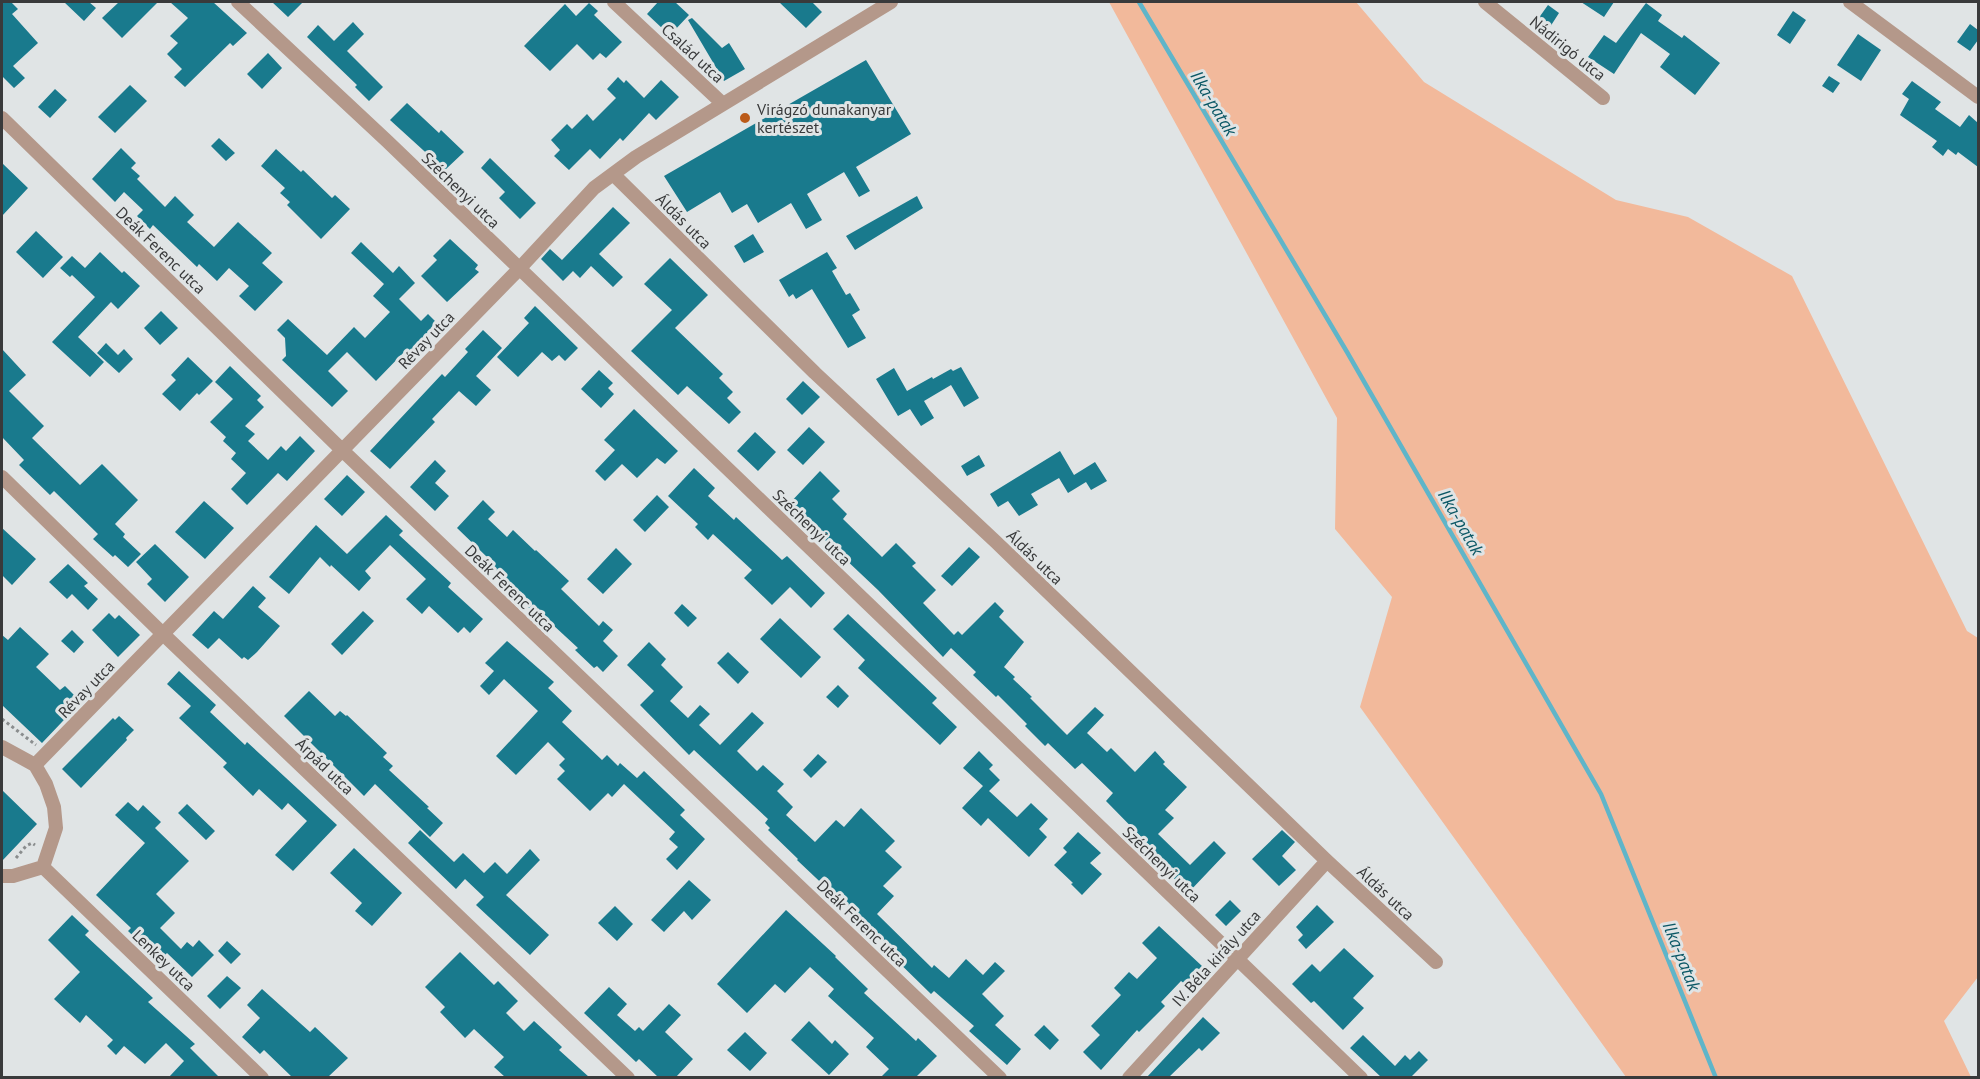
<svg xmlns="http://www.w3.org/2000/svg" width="1980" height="1079" font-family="'PT Sans',sans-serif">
<rect width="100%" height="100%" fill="#e0e4e5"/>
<path fill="#f2b99b" d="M1109,2H1356L1424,82L1616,200L1688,217L1792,276L1967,631L1978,638V977L1944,1021L1971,1077H1626L1360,707L1392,597L1335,529L1337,418Z"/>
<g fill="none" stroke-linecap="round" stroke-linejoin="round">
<path stroke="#5fb5c9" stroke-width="4.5" d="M1139,2L1347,352L1601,794L1716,1078"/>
</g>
<path fill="#197a8d" d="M2,2H11L18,9L12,14L38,43L13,66L25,78L14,88L2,76Z
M64,2H89L96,8L84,21Z
M119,2H158L122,38L102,18Z
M170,2H213L247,33L233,46L230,43L185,87L174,77L182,69L167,54L178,43L170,36L188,18Z
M272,2H303L288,17Z
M658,2H675L689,15L673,32L667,27L664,30L647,14Z
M779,2H812L822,12L806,28Z
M1581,2H1614L1604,17Z
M589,3L598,11L594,15L622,42L606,58L600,53L593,60L577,44L550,71L524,46L565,4L576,16Z
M1646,3L1662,15L1658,21L1682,38L1684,35L1720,63L1695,95L1660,67L1670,54L1641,33L1614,74L1588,57L1604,35L1616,43Z
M1548,5L1559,13L1550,27L1538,19Z
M1793,11L1806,20L1790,44L1777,35Z
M692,18L722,48L729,43L745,69L724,81L688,20Z
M353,22L364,34L347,51L383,87L369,101L355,87L357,85L307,37L318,25L334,41Z
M1970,24L1978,30V40L1970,51L1957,42Z
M1858,34L1881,50L1861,81L1837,65Z
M268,53L282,68L262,89L247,74Z
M866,60L911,134L856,167L870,191L859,197L844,172L807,194L822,220L806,229L791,203L758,223L747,204L732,213L720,192L687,212L664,176Z
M1829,76L1840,83L1833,93L1822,86Z
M618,77L624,83L626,80L644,98L661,80L679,97L656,120L649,113L623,141L620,138L600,159L590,149L569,170L554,156L560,150L551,140L567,124L572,129L587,114L593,121L616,98L607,89Z
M1912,81L1941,102L1935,109L1960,127L1969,115L1978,123V167L1958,152L1956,155L1948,149L1943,156L1932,147L1937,141L1900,115L1909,99L1902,94Z
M130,85L147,101L115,133L98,117Z
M55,89L67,100L50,118L38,107Z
M407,103L439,133L441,130L464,152L445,170L390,120Z
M219,138L235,153L226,161L211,146Z
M121,148L136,163L131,168L140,176L137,179L165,207L175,196L194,215L187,222L214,247L238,222L272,253L262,263L283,282L255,311L239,296L249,286L229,268L217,281L199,264L197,267L153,225L150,229L137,216L143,210L124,192L115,202L92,179Z
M276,149L301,172L303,170L332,198L335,195L350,209L321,239L287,205L290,202L280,193L285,188L261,166Z
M490,158L536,203L520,219L499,198L505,192L481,168Z
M2,163L28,188L2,216Z
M917,196L923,208L855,250L846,236Z
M613,207L630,223L599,254L623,277L613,287L591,266L580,278L573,271L563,281L541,259L550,249L562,260Z
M36,231L63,257L43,278L16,252Z
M753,234L764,252L744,263L734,246Z
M450,239L478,265L475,269L479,272L447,302L421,276L437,260L433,256Z
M361,242L393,273L399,266L415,283L399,299L421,321L428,314L437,323L408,354L405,351L376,381L347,352L328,371L348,391L332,407L282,360L286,356L285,338L277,330L288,319L327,355L354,327L365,338L390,312L373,296L384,284L351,253Z
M100,252L122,273L124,271L140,286L118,309L111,302L78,337L104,362L90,377L52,342L95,297L72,275L70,277L60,268L72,256L85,268Z
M827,252L837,268L832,271L846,295L850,293L860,310L852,315L866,338L848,348L812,289L796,299L793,294L789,297L779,280Z
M670,258L708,295L675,328L723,374L719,378L733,392L727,398L741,412L729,424L687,386L678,395L631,351L672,310L644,284Z
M535,306L578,348L565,361L559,355L552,361L542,352L518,377L497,357L529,323L524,318Z
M161,311L178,328L160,345L144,328Z
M483,330L502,348L476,376L491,390L476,406L459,391L432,419L435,422L390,469L370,451L442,374L445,377L468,352L465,349Z
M106,343L118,355L124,349L133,359L119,373L97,353Z
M2,349L26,375L9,391L44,426L32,438L80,485L102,464L138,500L115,524L125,534L123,537L141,554L128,567L115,555L113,557L93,539L98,534L54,491L50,495L19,465L24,460L2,437Z
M188,357L213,381L199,395L197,393L180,411L162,394L176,380L171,375Z
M230,366L261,396L257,400L264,407L245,426L255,434L248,441L268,460L281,446L286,451L300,436L315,451L287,481L278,473L247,505L231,489L246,473L231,459L236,453L223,441L226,437L210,422L233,399L215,382Z
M961,367L979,398L964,407L951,385L924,401L934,418L921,426L910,409L898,416L876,379L894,368L907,391L932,377L933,379L951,369L953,371Z
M599,370L613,383L608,388L614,394L601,408L581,389Z
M803,381L820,397L802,415L786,399Z
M634,409L678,451L665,464L657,458L637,478L622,464L605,481L595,471L615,450L604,440Z
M809,427L825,442L803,465L787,450Z
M755,432L776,452L758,471L737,451Z
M1060,451L1074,475L1095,462L1107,481L1091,490L1086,482L1068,493L1059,478L1031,494L1038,505L1019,516L1008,501L998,507L990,494Z
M979,455L985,466L967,476L961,466Z
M435,460L446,471L435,483L449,496L435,511L410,487Z
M694,468L715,488L708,496L734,520L736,517L782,560L787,556L825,593L811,608L790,587L772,605L744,578L752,570L713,534L708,540L695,527L698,524L668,496Z
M820,471L840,491L832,499L847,514L843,519L882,557L896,543L916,563L912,566L936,590L923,603L954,635L958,631L962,635L995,602L1004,611L999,617L1024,642L1004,667L1015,677L1013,679L1032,697L1030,698L1067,735L1095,707L1104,715L1087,733L1107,752L1111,748L1135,772L1155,751L1165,762L1163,764L1187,787L1165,810L1174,818L1158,834L1190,865L1214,841L1226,853L1189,892L1150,857L1156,852L1106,801L1113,793L1082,763L1075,769L1048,743L1045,746L1025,726L1027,724L998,695L996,697L973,675L976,672L951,648L943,657L878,590L788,505Z
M347,475L365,492L342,516L324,499Z
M657,495L669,507L645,532L633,520Z
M483,500L495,512L488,519L507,537L513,530L535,551L536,550L569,581L561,589L599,626L603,621L613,630L603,641L618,656L603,672L597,666L594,668L575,650L578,648L539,612L536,615L525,604L529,600L484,560L487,557L457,528Z
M204,501L234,528L205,559L175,532Z
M386,515L403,531L399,535L451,583L448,587L483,619L470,633L464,627L458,633L429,606L422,614L406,599L426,579L390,545L365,571L371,578L359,591L331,565L330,567L320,557L289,594L269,577L316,525L347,554Z
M2,528L36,559L12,585L2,575Z
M155,544L189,577L165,602L147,584L152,579L136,562Z
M969,547L980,557L952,586L941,576Z
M616,548L632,564L603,594L587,579Z
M68,564L88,583L84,586L98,599L88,610L72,594L67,599L49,582Z
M253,586L266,598L258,607L280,626L257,652L248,660L244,657L242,659L219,638L208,649L192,635L214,611L223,619Z
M682,604L697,618L688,627L674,613Z
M363,611L374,621L342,655L331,644Z
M109,613L115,619L119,615L140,635L118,657L92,630Z
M848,614L937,698L932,703L957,727L940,745L858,668L865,660L833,629Z
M780,618L821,657L801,678L760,639Z
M20,627L49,654L36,667L60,690L65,686L81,702L42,743L2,705V635L8,640Z
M72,630L84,642L74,653L61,641Z
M507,641L554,682L548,688L572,711L562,722L602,760L607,755L618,766L620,763L637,778L644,771L685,810L680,815L705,839L677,870L666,859L678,847L669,839L675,832L624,784L612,797L608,793L590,811L557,779L565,771L559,765L565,759L548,742L516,775L496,756L538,711L504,679L489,695L480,686L494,671L485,663Z
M649,642L666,659L661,665L683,687L670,701L688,718L700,705L710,714L699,725L720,745L752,712L764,723L737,751L757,771L763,765L784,784L777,791L793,807L786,815L815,842L836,820L844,827L861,808L895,841L885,851L902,867L883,886L894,896L877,914L932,968L934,965L949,978L966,959L983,975L995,962L1005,971L982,994L1004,1016L995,1025L1021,1049L1007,1065L969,1031L974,1026L934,991L931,994L885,949L888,946L797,860L798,859L768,830L770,828L765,823L768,819L694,750L689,755L640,705L654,691L627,665Z
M728,652L749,672L738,684L717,663Z
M179,671L216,705L210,712L245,745L247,742L337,825L293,871L275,855L307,821L288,803L282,810L259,789L253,796L223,767L227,763L179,718L191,706L167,684Z
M838,685L849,696L838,708L826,697Z
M309,691L335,716L340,711L346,716L347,715L387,753L383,757L393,766L389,770L429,807L427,808L443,823L430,837L375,784L364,796L284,716Z
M119,716L134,730L126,738L127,740L81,788L62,769L113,718L115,720Z
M979,751L993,765L989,769L1000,780L989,791L1017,817L1031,803L1048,819L1039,829L1047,837L1029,857L988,818L981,826L962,808L983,786L963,768Z
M818,754L827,762L811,778L803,770Z
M2,790L37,824L2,861Z
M128,802L138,811L143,805L161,822L155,828L157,830L189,861L156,894L175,913L160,928L181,949L187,942L193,947L199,940L214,955L192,977L167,953L159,961L128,931L131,928L96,895L145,843L115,815Z
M187,804L215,831L206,840L178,813Z
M420,830L454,862L463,853L484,873L495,862L507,874L530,849L540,860L506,895L549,935L530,955L476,905L484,897L465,879L456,889L408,843Z
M1282,830L1295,842L1282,856L1296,870L1279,886L1252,859Z
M1078,832L1101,853L1090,863L1102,874L1082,895L1071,884L1073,883L1054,865L1067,852L1063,848Z
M354,848L402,893L372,926L355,911L362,903L330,873Z
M689,880L711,900L692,920L684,911L664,932L651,920Z
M1230,900L1241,911L1226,926L1215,915Z
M1317,905L1334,922L1306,949L1298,940L1303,935L1296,927Z
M615,906L633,924L617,941L598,923Z
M786,910L836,956L835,957L868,989L864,993L916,1041L918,1038L937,1056L916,1077H881L889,1069L866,1047L874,1038L828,996L834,989L810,967L785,993L775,984L747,1013L717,984Z
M72,915L89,931L85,935L153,998L148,1002L195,1044L190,1048L219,1077H169L184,1061L166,1043L145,1064L124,1046L116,1055L107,1046L113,1040L86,1015L80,1023L54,999L80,972L48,940Z
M1159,926L1202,966L1185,984L1181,981L1161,1002L1165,1006L1139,1032L1137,1030L1101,1070L1083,1052L1100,1035L1091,1026L1121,995L1114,988L1129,972L1137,979L1157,958L1142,943Z
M227,941L241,954L231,964L218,951Z
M1344,948L1374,976L1353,998L1364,1008L1343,1030L1314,1001L1311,1003L1292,984L1312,964L1320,972Z
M460,952L494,985L498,981L518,1001L506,1013L524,1031L534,1021L562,1047L559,1050L589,1077H505L494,1067L504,1057L474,1029L465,1038L440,1012L445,1007L425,987Z
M227,976L241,988L220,1009L207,996Z
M609,987L627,1004L617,1015L635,1031L639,1027L643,1031L669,1004L681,1015L665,1032L693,1059L676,1077H658L639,1059L636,1062L584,1013Z
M262,989L310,1032L315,1027L348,1058L328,1077H292L264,1050L260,1054L242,1037L260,1018L247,1005Z
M1203,1017L1220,1033L1202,1051L1199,1048L1169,1077H1147Z
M809,1021L832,1044L835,1040L849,1054L829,1075L791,1040Z
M1044,1025L1059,1040L1050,1050L1034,1035Z
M745,1032L767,1053L750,1071L727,1050Z
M1363,1035L1395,1066L1405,1055L1410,1060L1419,1051L1428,1060L1411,1077H1381L1350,1048Z"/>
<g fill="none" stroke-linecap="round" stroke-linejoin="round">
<path stroke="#8a8d8e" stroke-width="3" stroke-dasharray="3 3" stroke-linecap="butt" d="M2,719L36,745
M16,858L26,846L32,843L35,845"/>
<path stroke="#b4988a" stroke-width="14" d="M238,2L387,141L1361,1078
M614,2L723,104
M1485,2L1603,98
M1850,2L1978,97
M2,118L342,450L1000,1078
M613,174L815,373L996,542L1327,861L1436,962
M2,477L162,633L628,1078
M2,747L35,765L46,784L54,807L56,828L43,867L13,876H2
M35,765L519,269L594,188L636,157L891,2
M43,867L262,1078
M1129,1078L1327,861"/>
</g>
<circle fill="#bb5b19" stroke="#e0e4e5" stroke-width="2" cx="745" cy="118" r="6"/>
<g text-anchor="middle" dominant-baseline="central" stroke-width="6" stroke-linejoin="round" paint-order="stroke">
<g font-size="16" fill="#393a3b" stroke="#e0e4e5">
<text transform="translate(1568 48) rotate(39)">Nádirigó utca</text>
<text transform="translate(693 53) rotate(43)">Család utca</text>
<text transform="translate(461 190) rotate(44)">Széchenyi utca</text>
<text transform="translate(684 221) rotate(45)">Áldás utca</text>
<text transform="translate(161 250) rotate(44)">Deák Ferenc utca</text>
<text transform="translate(426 340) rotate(-46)">Révay utca</text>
<text transform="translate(812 527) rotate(44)">Széchenyi utca</text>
<text transform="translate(1035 557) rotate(44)">Áldás utca</text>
<text transform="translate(510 588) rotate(44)">Deák Ferenc utca</text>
<text transform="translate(86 689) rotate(-46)">Révay utca</text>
<text transform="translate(325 766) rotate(44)">Árpád utca</text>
<text transform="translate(1162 864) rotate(44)">Széchenyi utca</text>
<text transform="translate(1386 893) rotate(43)">Áldás utca</text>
<text transform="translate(862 923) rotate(44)">Deák Ferenc utca</text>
<text transform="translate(1216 958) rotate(-48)">IV. Béla király utca</text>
<text transform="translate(164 960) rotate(44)">Lenkey utca</text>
</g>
<g font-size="16" fill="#393a3b" stroke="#e0e4e5" text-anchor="start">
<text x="757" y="109">Virágzó dunakanyar<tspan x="757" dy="18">kertészet</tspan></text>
</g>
<g font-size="18" font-style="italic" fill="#0a5765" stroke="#e0e4e5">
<text transform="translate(1214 103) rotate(59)">Ilka-patak</text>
<text transform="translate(1461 522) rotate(60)">Ilka-patak</text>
<text transform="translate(1682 956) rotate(68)">Ilka-patak</text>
</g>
</g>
<rect width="1980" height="1079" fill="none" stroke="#393a3b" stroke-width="6"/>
</svg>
